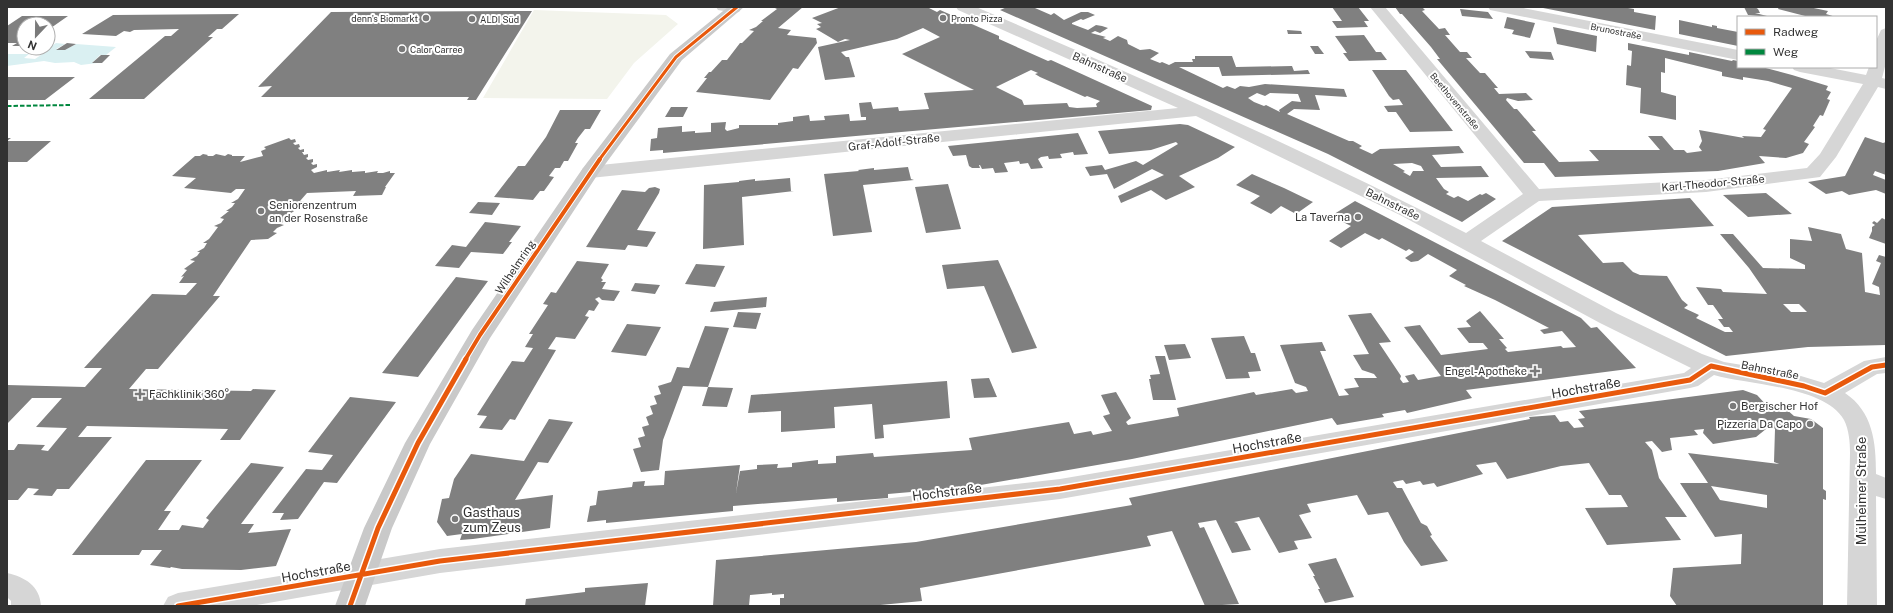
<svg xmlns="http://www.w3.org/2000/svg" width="1893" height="613" font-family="'Public Sans',sans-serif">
<rect width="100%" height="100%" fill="#fff"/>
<path fill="#f3f4ec" d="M534,10L666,15L678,24L634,63L607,99L483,98Z"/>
<path fill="#daf0f2" d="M56,43L65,44L56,49L65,50L76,44L116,47L106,55H100L92,63H97L81,65L74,62L55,63L44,61L7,66V54H29L24,58L35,59L44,53H41Z"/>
<path fill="#808080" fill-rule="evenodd" d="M777,7H803L778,28L791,30L787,35L816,38L817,43L798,69L793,68L770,100L696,92L707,78H704L709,72H711L722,60H727L740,43H742L754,31L749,30L756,27L763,21H761L777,9L775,8Z
M841,7H927L937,12L940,10L999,36V39L1048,61L1051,60L1152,106L1151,110L698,150L663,153V150L650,151L651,139L657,138L658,128L682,126V132L695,131V133L711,132V123L726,122L725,129L727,131L739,128V125H778V123L793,121V117L809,115L810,121L825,120L824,116L849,114L850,121L866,120V117H861L859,103L871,102L873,109L898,107L899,111L929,109L924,93L974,90L902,54L940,37L923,28L897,39L841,52L846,57H849L855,77L825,80L818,47L850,40L845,39L838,42L816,29L821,27L817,24L822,23L812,18ZM1031,70L1038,73L1035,74L1040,77L1085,97L1087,96L1100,101L1096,104L1097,107L1077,108L1069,107L1067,103L1024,105L1022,100L996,87Z
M1007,7H1037L1035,8L1051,15L1054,13L1064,20L1081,12H1088L1095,15L1083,20L1081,19L1072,23V24L1088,30L1096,25L1102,26L1108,28L1100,33L1095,31L1091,33L1106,37L1103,38L1110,41L1118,36L1127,40L1128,44L1140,50L1150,49L1159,53L1150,59L1160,63L1162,62L1169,65L1175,62H1193L1192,59H1195V56H1232L1236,67L1292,66L1294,71L1308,70L1310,74L1222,76L1219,67H1179L1223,88L1227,86L1235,89L1240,86L1249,87L1265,84L1344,89L1347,97L1315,95L1320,110L1294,109L1287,114L1349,141H1353L1362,146L1359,148L1372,154L1380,149L1459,146L1464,153L1432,155L1441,167L1481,166L1489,177L1436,178L1444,189L1449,192L1446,194L1454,198L1458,196L1468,201L1480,194L1482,195L1486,193L1496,199L1462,222L1328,154L1000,10ZM1257,93L1265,96L1270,93L1298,94L1301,102L1292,101L1279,110L1280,112L1266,105L1264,106L1254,102L1248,98ZM1412,163L1421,166L1424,171H1413L1410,176L1403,172L1405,171L1393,164Z
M1332,7H1358L1369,21H1364L1368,27L1337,28L1332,21H1342Z
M1395,7H1422L1425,10L1422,11L1439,29L1445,28L1450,35H1445L1460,52H1467L1472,58H1466L1480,73H1485L1498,88H1494L1499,94L1526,93L1533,100L1518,101L1507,98L1506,100L1514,109H1517L1536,131H1532L1559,162L1599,161L1589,150H1660L1648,136H1662L1674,150H1684L1687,153L1702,151L1699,147L1702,141L1699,130L1744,138L1742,136L1761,137L1766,130L1763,129L1792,88L1768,81L1743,77V80L1722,76V72L1665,58V73L1661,72V92L1676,96V120L1640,113L1641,88L1626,85L1627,65L1631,66L1632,51L1628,50V43L1689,55V52L1732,61L1733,60L1738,61V67H1762L1792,75L1828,86L1826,90L1831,92L1827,99L1830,100L1823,116L1820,115L1813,126L1815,127L1804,142L1809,144L1803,153L1786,158L1759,156L1765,163L1718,171L1555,177L1544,163H1524L1437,59H1440L1431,47L1402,14H1400Z
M1538,7H1622L1634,9V12L1656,16L1655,30Z
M1744,7H1755L1758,9L1760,13H1755L1771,17L1748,15Z
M1779,7H1809L1828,11L1826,14L1836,17H1809L1778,9Z
M1460,9L1488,12L1493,19L1462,16Z
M532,11L476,100H467L469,97H261L272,86L258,87L331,12Z
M239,14L222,29H217L208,37H213L144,99H89L165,36H171L179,29L134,30L130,32L124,31L116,36L82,34L113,15Z
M22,16H68L48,30V24H24V46H12L17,43H7V26Z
M1507,17L1535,23L1530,38L1512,34L1514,30L1504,28Z
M1679,20L1712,27V25L1717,26V28L1738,32V46L1679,34Z
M1553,27L1597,36L1596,52L1557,44Z
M1287,30L1301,31L1302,34H1288Z
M1364,35L1376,52H1381L1387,60L1349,61L1343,53H1347L1335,36Z
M67,43L76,44L65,50H56Z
M1310,46H1318L1324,54H1315Z
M1525,51L1551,52L1554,60L1530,58Z
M101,55H110L102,63H92Z
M1372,70H1406L1453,131L1410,132L1396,112H1388L1384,106L1403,105L1399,99L1393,100L1389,96Z
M7,77H75L45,100H7Z
M671,107H688L683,117H665Z
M560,110H601L590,129H585L578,138L575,143H578L568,161H564L560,168H555L549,176L554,177L544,191H540L533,200L494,197L518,166H525L546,137Z
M1180,124L1188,125L1235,147L1218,158L1179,176L1195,187L1166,200L1151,190L1121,203L1118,196L1164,175L1152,169L1114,189L1107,174L1090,176L1085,167L1102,165L1105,170L1136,161L1143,165L1178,144L1176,142L1151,150L1109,154L1098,131Z
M1078,133L1088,154L1074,155L1073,152L1060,154L1062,158L1049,159L1048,156L1041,157L1038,159L1043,168L1031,169L1028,163L1020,164L1019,161L1004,163L1008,172L995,173L993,168L982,169L980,165H979L980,168H972L969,166L966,155L953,156L948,146Z
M1865,137L1883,143L1886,142V175L1875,171L1873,175L1886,180V194L1876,190L1849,195L1842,191L1826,194L1808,182L1845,176Z
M7,138H11L7,141H51L27,162H7Z
M289,138L291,140L295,139L296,142L293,143L295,145L299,144L300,147L298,148L300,150L304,149V152H302L304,155L308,154V157L306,158L308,160L313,159V162L311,163L313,165L317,164V167L311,170L314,173L327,170V172L340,170L339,172L352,170V172L365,171V173L378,171L377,173H383L390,171V173H395L385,187H386L382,195L353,196L356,191L307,193L300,201H304L297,204L294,208L297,209L287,216L291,217L280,224L284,225L277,228L273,232L277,233L268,239L251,240L213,296H220L158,369H146L129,389L251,391L253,389L276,390L240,440H220L228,429L87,426L78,437H112L69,489H57L52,496L33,495L39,489L28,488L18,500H7V450H14L18,444L45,445L41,450L48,451L67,428L36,427L62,398H32L7,424V385L85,387L102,368H84L152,294L186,295L197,283H179L184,276L181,277L187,270L184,269L195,261L190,260L197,256L200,252H197L204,248L207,243H203L209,239L218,227L214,226L221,223L224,219L220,218L229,211H226L232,207L235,203H231L238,199L245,189H236L231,193L184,188L196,178L172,176L195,156H200L203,154L208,155L207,156H213L216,154L225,156L228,154L232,155V156H245L240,162L263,156L261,151L266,149L264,147Z
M908,167L911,179L914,180L863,185L872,232L833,236L824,174L859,171L858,170L874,168V170Z
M1252,174L1284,188L1313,202L1296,214L1281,206L1271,214L1250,203L1260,196L1236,185Z
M790,178L791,191H794L742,197L744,245L703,249L704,185L739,182V181L755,179V181Z
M948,184L961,229L926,233L915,187Z
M655,187L660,189L659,193L637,230L656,232L647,247L628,245L625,250L586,247L622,190L645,192L649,188Z
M1766,193L1792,214L1748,217L1723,195Z
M1690,198L1714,226L1578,235L1603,263L1623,262L1633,272L1640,275L1667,276L1682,300L1688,305L1684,308L1699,315L1696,318L1725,332H1733L1729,327H1724L1718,319H1723L1713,305H1708L1696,287L1721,289L1723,292L1767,294L1749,268L1720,234H1733L1763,268L1805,269V265L1790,258V239L1812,241L1808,227L1841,234L1846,249L1862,253L1865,292L1880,295L1879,287L1872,284L1881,263L1876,261L1879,255L1886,257V345L1808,347L1726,356L1502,241L1552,207ZM1783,304H1799L1807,312H1791Z
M1355,201L1581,318L1591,328L1597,327L1636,368L1466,390L1472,398L1407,413L1405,410L1382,414L1384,417L1337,425L1332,418L1132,459L969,487L888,494V498L837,502V498L733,506V511L606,523V520L587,522L590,506L596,505L598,491L632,487L633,482L645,481L644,486L664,485L665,471L740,465L736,493L740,471L757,469V465L778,464L777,468L792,467V463L818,460V464L836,463V456L873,453L874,457L972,450L969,438L1069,422L1074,434L1091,431L1093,435L1112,431L1103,416L1110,414L1101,395L1116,392L1131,418L1126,422L1128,425L1179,416L1177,408L1254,392L1256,395L1292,389L1296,393L1308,391L1306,387L1295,383L1280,345L1322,342L1326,351H1320L1339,396L1349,395L1344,389L1359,387L1354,378H1377L1374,374L1362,370L1353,355L1369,354L1348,315L1371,313L1391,342L1379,343L1401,376L1400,379L1403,383L1409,382L1405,376L1414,374L1418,380L1441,376L1404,327L1420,325L1441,355L1488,349L1483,343H1469L1457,328L1471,327L1466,321L1480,311L1504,339H1499L1507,348L1505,349L1508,352L1561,346L1563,348L1576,347L1562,331L1544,334L1540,330L1549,328L1495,300L1464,286L1466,285L1449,276L1457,270L1428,254L1418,261L1411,262L1405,258L1414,252L1409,249L1406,251L1382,238L1379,240L1365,233L1341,248L1329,241L1351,226L1345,223H1339L1332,219L1331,216Z
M478,202L500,203L492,215L469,213Z
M1882,218L1886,220V244L1869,238L1872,231V227L1875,225L1872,223L1874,221L1877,223Z
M485,222L521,226L509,242H512L503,254L471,252L459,268L435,266L452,245L466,247Z
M998,260L1012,291L1037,348L1012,353L984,286L947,289L942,265Z
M577,261L609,264L601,278L603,280L601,282H606L602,289L620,291L614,301L602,300L599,297L595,299L599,303L594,311L589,310L585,316L589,317L575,339L556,337L548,349L556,350L515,420L510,419L502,430L479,428L487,416L477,415L512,361L524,362L533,348L525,347L533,334H529L548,305L543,304L551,292L556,293Z
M696,264L725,266L715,287L685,284Z
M456,277L488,281L418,377L382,373Z
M635,283L660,285L655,294L631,291Z
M767,297L766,307L710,312L714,302Z
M738,312L761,313L756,329L733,327Z
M627,324L661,327L646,356L611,352Z
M705,326L729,328L708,387L683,386L663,440L659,470L641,472L633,449L641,447L638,438L645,436L642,427L649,425L646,417L653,414L650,406L657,404L654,396L661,394L658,386L671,382L677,367L689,368Z
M1244,336L1251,353H1255L1261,371L1248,372L1250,378L1226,379L1211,338Z
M1185,344L1191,358L1169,360L1164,345Z
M1155,356H1165L1176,400H1153L1149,379H1151L1150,375L1160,374Z
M989,378L997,397L974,398L971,379Z
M947,381L950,418L883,425L884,438L875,439L872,404L834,407L835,428L781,432V411L748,413L751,395Z
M708,387L733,388L727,407L702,406Z
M1743,390L1757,395L1770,409L1779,407L1786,409L1794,416L1811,419L1823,428V489L1826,491V500L1823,499V606H1677L1670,596L1673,568L1741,564L1742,534L1715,537L1680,483H1708L1688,453L1779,464L1774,462L1775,429L1771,425L1756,437L1713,444L1703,433L1704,429L1694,430L1698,435L1670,438L1672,450L1662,452L1652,441L1645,442L1652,450L1659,478L1687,517H1665L1681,540L1607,545L1585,508L1628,507L1621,495H1609L1589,463L1561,466L1507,479L1496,462L1476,465L1483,474L1437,487L1434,483L1423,485L1420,481L1406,484L1403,480L1393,482L1397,488H1402L1421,523L1427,526L1432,535L1430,536L1448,561L1421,566L1404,542L1388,512L1368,515L1357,495L1307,504L1311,512L1299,515L1312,538L1294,541L1298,549L1279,553L1259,517L1234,522L1237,523L1251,550L1232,553L1216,520L1198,523L1200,528L1204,527L1239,604L1205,606L1172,531L1147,536L1151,546L920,588L922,601L870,606H780V598H784V594L772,595V593L750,595L749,606H713L716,560L916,542L1132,505L1129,498L1530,419L1529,417L1555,415L1560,422L1568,421L1574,428L1584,427L1578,419L1585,418L1579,411ZM1711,486L1767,495V508L1720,500Z
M350,397L396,402L337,483L324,482L298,519L280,520L284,513H272L306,469L322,470L333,455L308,452Z
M549,419L573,422L548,463L538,462L515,500L553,495L550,528L473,539L460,540L462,534L447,536L437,522L442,499L449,498L454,479L471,454L524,461Z
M146,460H202L164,511H171L158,530H179L182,525L203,528L209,520L206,518L251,463L284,467L241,524H254L248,533L291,529L276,566L241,570L182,569L171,567L170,568L150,565L162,550H142L139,555H72Z
M1336,558L1354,597L1325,603L1318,589H1320L1313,576H1315L1308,564Z
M648,583L645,606H525L526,599L585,592V588Z"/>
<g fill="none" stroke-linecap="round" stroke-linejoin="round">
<path fill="#d6d6d6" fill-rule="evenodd" d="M716,7H740L741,9L739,12L734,13L718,10Z
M956,7H976C1141,78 1306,150 1466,233L1523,194L1370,7H1385L1539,189L1706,180L1807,168L1820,154L1863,84L1800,72L1794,70L1792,67H1825L1866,75L1869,67H1876V41L1881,30L1886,28V63L1882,78L1886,79V89L1878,87L1836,157L1820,177L1706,192L1539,201L1481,241L1616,313L1702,354L1724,362L1791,373L1824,383L1864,361L1886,357V373L1877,374L1845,393C1873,412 1876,442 1876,474L1886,478V499L1876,496L1877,606H1847L1850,453C1850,442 1849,430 1844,420C1825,386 1748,385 1714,375L1698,386L1690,388L1060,499L440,573L251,606H163L168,597L178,593L440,549L1060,479L1684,373L1691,368L1600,323L1400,215L1196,116L590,178L583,176L581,172L583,168L590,166L1178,108L958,10Z
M1488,7H1518L1738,50V60L1495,11L1490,10Z
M7,573C25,577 40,586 41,606H11V601L7,597Z"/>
<path fill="#c9c9c9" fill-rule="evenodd" d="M728,7H744L682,60L598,174L490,338L430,444L392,528L365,606H335L364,528L405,443L472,330L583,168L670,54Z"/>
<path stroke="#00873e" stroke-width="2" stroke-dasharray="4.5 2" stroke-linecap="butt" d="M7,106L72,105"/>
<g stroke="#fff" stroke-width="5">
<path id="cycleway-far2" d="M599,160L676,57L737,7"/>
</g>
<g stroke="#fff" stroke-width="6">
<path id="cycleway-far1" d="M465,360L480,335L600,159"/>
</g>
<g stroke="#fff" stroke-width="8">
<path id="cycleway" d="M178,606L440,561L1060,489L1690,380L1711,366L1804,386L1825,393L1872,367L1886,365
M350,606L378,528L418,443L466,359"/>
</g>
<use href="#cycleway-far2" stroke="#e8590c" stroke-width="3"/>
<use href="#cycleway-far1" stroke="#e8590c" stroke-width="4"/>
<use href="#cycleway" stroke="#e8590c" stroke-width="5"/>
</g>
<g fill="#7a7a7a" stroke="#fff" stroke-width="1.5">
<circle cx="426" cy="18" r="4"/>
<circle cx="943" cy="18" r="4"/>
<circle cx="472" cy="19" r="4"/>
<circle cx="402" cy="49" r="4"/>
<circle cx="261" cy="211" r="4"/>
<circle cx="1358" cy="217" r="4"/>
<path d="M1533 365h4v4h4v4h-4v4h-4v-4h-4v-4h4z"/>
<path d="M138 388h4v4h4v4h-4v4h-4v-4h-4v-4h4z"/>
<circle cx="1733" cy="406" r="4"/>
<circle cx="1810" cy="424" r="4"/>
<circle cx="455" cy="519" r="4"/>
</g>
<g text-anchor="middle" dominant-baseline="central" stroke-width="4" stroke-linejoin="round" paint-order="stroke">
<g font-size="9" fill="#323232" stroke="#fff" text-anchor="start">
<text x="418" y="18" text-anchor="end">denn's Biomarkt</text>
<text x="951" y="18">Pronto Pizza</text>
<text x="480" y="19">ALDI Süd</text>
<text x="410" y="49">Calor Carree</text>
</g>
<g font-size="9" fill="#323232" stroke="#fff">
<text transform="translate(1616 31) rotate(11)">Brunostraße</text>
<text transform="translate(1455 101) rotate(50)">Beethovenstraße</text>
</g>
<g font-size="11" fill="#323232" stroke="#fff">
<text transform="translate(1100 67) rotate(24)">Bahnstraße</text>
<text transform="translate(894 142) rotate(-6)">Graf-Adolf-Straße</text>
<text transform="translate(1713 183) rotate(-5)">Karl-Theodor-Straße</text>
<text transform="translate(1393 204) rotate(26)">Bahnstraße</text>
<text transform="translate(515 267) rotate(-56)">Wilhelmring</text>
<text transform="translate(1770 370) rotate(11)">Bahnstraße</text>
</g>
<g font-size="11" fill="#323232" stroke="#fff" text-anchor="start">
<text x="269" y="205">Seniorenzentrum<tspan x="269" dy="13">an der Rosenstraße</tspan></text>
<text x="1350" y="217" text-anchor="end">La Taverna</text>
<text x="1527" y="371" text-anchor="end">Engel-Apotheke</text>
<text x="149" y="394">Fachklinik 360°</text>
<text x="1741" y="406">Bergischer Hof</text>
<text x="1802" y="424" text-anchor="end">Pizzeria Da Capo</text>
</g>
<g font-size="13" fill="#323232" stroke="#fff">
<text transform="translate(1586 388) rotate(-10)">Hochstraße</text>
<text transform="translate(1267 443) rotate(-10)">Hochstraße</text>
<text transform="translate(1861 491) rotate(-90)">Mülheimer Straße</text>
<text transform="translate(947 492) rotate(-7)">Hochstraße</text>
<text transform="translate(316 572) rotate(-10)">Hochstraße</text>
</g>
<g font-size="13" fill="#323232" stroke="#fff" text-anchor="start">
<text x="463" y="512">Gasthaus<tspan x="463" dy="15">zum Zeus</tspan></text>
</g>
</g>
<rect width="1893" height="613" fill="none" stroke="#323232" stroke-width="16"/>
<rect x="1737" y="16" width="140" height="52" fill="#ffffff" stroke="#adadad"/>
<rect x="1745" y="29" width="20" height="6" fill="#e8590c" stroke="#adadad"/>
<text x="1773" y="36" font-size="12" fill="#323232">Radweg</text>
<rect x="1745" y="49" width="20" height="6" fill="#00873e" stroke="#adadad"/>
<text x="1773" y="56" font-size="12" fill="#323232">Weg</text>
<g transform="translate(36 36) rotate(202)"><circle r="19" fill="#ffffff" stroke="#adadad"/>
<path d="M0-3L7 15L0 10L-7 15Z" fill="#7a7a7a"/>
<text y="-6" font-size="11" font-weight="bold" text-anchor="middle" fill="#323232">N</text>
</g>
</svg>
